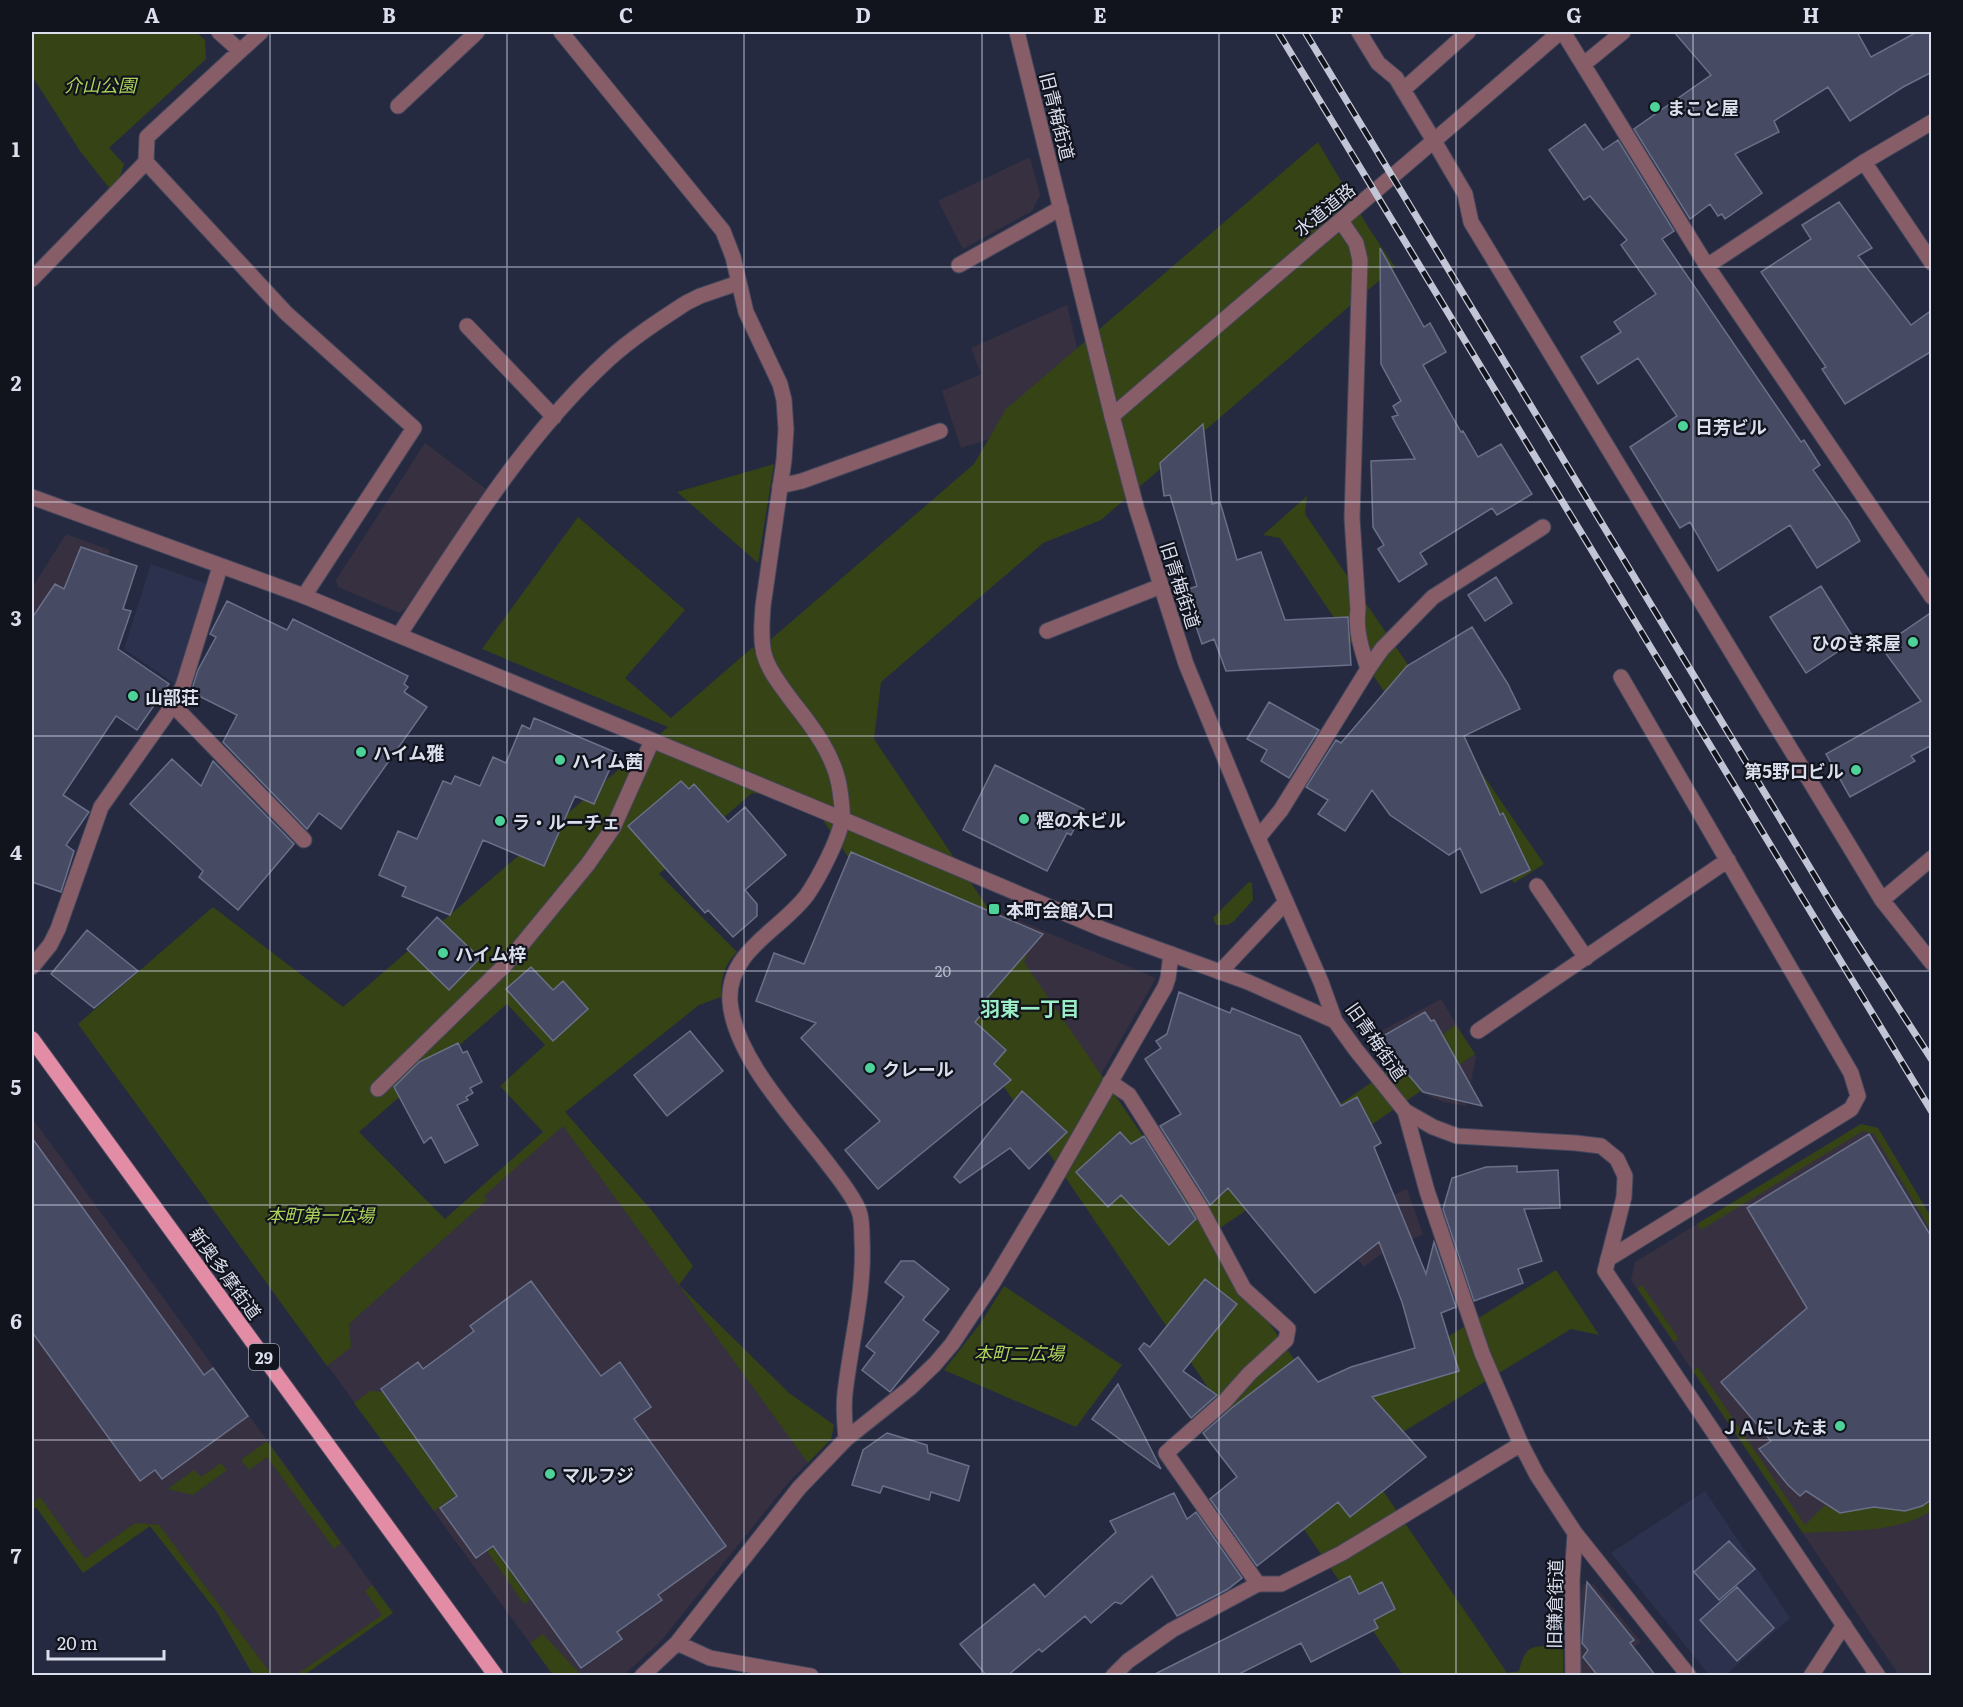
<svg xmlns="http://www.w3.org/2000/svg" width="1963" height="1707" font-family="Literata,'Noto Sans JP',serif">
<rect width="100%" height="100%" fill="#262a40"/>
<path fill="#363040" d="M1030,157L1040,195L1032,211L963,249L938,201Z
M1067,305L1084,377L1016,431L961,448L942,391L981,374L971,348Z
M425,443L486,489L406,608L399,613L338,587L336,580Z
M66,534L110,550L83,620L66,609L32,658V588Z
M944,889L1156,978L1069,1131Z
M1441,999L1476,1057L1466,1106L1444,1102L1431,1097L1411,1085L1395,1069L1370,1037Z
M565,1112L653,1212L693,1266L679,1285L789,1393L834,1425L831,1439L788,1483L661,1641L624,1675H553L309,1340Z
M32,1118L393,1613L304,1675H253L217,1612L150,1526L83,1573L36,1507L32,1510Z
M1861,1124L1878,1128L1931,1217V1675H1899L1631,1280L1635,1262Z
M1407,1189L1423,1234L1378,1256L1364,1267L1329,1223Z
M1588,1582L1594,1585L1641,1642L1600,1675L1581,1676V1593L1583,1585Z"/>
<path fill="#2c314d" d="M151,564L207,584L175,684L124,649Z
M1705,1491L1790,1618L1726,1675H1709L1611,1553Z"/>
<path fill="#354315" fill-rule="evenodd" d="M32,32H196L205,40L206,59L109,148L124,164L119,180L110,189L80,151L32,76Z
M1318,142L1370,230L1395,267L1101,520L1043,543L881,682L874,739L1021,957L1025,954L1027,956L1024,962L1184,1196L1200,1199L1456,1025L1475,1054L1220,1228L1217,1246L1317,1393L1346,1400L1556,1270L1599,1335L1571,1329L1380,1446L1373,1476L1507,1673L1519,1671C1526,1641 1536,1647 1563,1646V1675H1403L810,801L752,793L659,874L737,952C724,965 721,978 721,997L699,1005L565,1112L653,1212L693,1266L679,1285L789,1393L834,1425L831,1439L808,1463L563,1126L484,1196L487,1200L349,1324L351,1347L327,1366L78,1024L213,907L343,1007L668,727L482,649L578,517L685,610L625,678L671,718L753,647L755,653L974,464L1006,409ZM507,1004L545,1045L500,1086L543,1132L445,1219L359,1132Z
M774,464L758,563L677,492Z
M1307,496L1305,514L1544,864L1514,883L1280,538L1263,535Z
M1249,882L1252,883L1253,900L1233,922L1227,925H1216L1213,918Z
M1861,1124L1878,1128L1931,1217V1231L1874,1134L1863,1131L1701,1230L1697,1224Z
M1642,1285L1679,1339L1674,1342L1637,1288Z
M1004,1286L1122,1365L1076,1427L944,1370L980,1324Z
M1698,1367L1805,1525L1825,1505C1847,1520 1853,1507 1874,1507C1900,1508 1907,1518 1931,1499V1511C1896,1534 1844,1530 1803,1533L1693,1371Z
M370,1391L382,1392L456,1495L434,1511L354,1403Z
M267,1441L341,1543L334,1549L267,1457L249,1470L241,1460Z
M221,1463L227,1470L193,1495L168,1489L194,1470L201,1477Z
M40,1497L85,1559L135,1523L159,1525L272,1675H253L217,1612L150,1526L83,1573L36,1507L32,1510V1503Z
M493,1547L530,1600L524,1604L487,1551Z
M372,1585L393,1613L304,1675H296L382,1615L365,1591Z
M543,1634L581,1675H553L530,1643Z"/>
<path fill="#464b63" stroke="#6a7089" stroke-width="1.5" d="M1674,32H1857L1871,57L1917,32H1932V72L1903,87L1850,121L1828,87L1774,121L1779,132L1735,154L1762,193L1725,219L1722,214L1718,216L1710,204L1690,219L1634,129L1711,75Z
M1585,124L1603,150L1618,140L1674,231L1662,239L1801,442L1804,440L1820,465L1813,470L1849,521L1860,541L1817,568L1790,525L1718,571L1690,522L1680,528L1630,447L1677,416L1638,358L1598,384L1581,357L1621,332L1614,322L1656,294L1621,245L1627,240L1590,196L1584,200L1549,150Z
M1839,202L1872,248L1858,256L1911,325L1932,310V351L1845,404L1822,369L1826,367L1761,272L1811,239L1802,225Z
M1380,248L1424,327L1430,323L1446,352L1423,365L1461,432L1463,431L1478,457L1501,444L1532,494L1497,515L1492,508L1420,553L1427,564L1399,582L1378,549L1384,545L1373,527L1371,461L1415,459L1392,417L1398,415L1393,406L1401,401L1381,364Z
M1203,424L1212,504L1220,502L1237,560L1261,552L1285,620L1348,617L1351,665L1226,671L1214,639L1202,644L1184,591L1197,586L1170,495L1164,496L1160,463Z
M81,547L137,566L123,609L131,611L118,649L169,684L137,730L116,716L63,795L89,812L66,845L74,851L61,892L32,882V618L55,584L64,589Z
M1496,577L1512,603L1485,621L1468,595Z
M1821,586L1855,640L1806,673L1770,617Z
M227,601L287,630L293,619L408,676L404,684L408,687L404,692L427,707L341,829L319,813L307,829L223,742L237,715L191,692L198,670L216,637L210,634Z
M1932,612V745L1911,756L1915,761L1850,797L1826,754L1921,701L1881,647Z
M1472,627L1508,684L1520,709L1464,736L1500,815L1503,813L1530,870L1481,893L1460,848L1449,855L1390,815L1372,790L1345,831L1318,814L1328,800L1306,787L1336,740L1341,743L1407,666Z
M1269,702L1319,730L1289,778L1261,761L1267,750L1247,739Z
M534,718L617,753L594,804L575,796L544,866L483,840L450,915L402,896L406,887L379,875L398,831L417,839L443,781L451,784L455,776L480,786L493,757L506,763L522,725L530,729Z
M172,759L201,786L213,761L294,844L238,910L199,877L203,871L130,804Z
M995,765L1084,809L1071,835L1067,833L1047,871L963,830Z
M681,781L689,789L694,784L728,822L745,807L786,855L745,890L757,904V916L733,937L708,910L705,913L628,826Z
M851,852L1043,934L987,998L992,1003L975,1022L1006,1050L994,1064L1011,1080L878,1189L845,1150L880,1121L801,1038L816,1023L756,1001L774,953L804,964Z
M437,917L480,958L449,990L407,949Z
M87,930L138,971L94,1008L51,974Z
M531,967L553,990L563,981L588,1009L553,1041L506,989Z
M1179,992L1230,1013L1232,1008L1300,1036L1341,1106L1357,1097L1381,1143L1374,1147L1426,1274L1434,1242L1456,1307L1441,1313L1459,1371L1372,1397L1426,1457L1350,1517L1338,1502L1257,1566L1210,1499L1237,1477L1203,1433L1233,1407L1298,1357L1318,1382L1351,1367L1415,1348L1402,1302L1379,1242L1315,1293L1228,1188L1210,1205L1160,1126L1181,1114L1145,1059L1161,1048L1156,1041L1167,1034Z
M1425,1012L1431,1021L1434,1020L1482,1106L1423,1092L1378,1039Z
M690,1031L723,1071L667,1116L634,1075Z
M458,1043L463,1053L467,1051L482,1082L470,1088L473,1093L466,1097L468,1100L457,1105L478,1145L445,1163L431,1137L424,1143L394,1087L419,1062Z
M1022,1091L1067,1132L1029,1169L1010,1148L960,1183L954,1177Z
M1120,1132L1131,1144L1144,1136L1196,1219L1169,1245L1121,1195L1108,1207L1076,1172Z
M1869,1134L1932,1238V1499L1922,1506L1905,1511L1874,1507L1840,1513L1806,1491L1800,1496L1788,1485L1759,1449L1771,1441L1721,1382L1807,1308L1747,1208Z
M32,1138L204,1375L213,1368L248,1416L162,1479L155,1470L140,1481L32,1332Z
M1517,1166V1172L1558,1170L1560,1208L1524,1209L1542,1261L1518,1269L1523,1283L1474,1301L1443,1209L1452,1178L1486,1167Z
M901,1261H914L949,1289L923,1320L939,1332L890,1392L862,1370L875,1353L866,1346L904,1297L885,1282Z
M1205,1279L1237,1304L1183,1371L1217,1395L1191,1418L1139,1349L1144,1343L1150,1347Z
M531,1281L601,1376L620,1362L651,1407L634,1419L726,1546L658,1595L662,1600L617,1632L622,1639L581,1668L493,1546L476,1558L440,1508L457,1496L381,1389L418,1362L423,1369L474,1331L470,1326Z
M1118,1384L1161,1469L1092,1419Z
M887,1433L927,1445L928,1453L969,1466L959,1501L931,1492L929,1500L883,1486L880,1493L852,1485L863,1450Z
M1174,1493L1187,1519L1196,1512L1242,1578L1228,1589L1177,1616L1152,1576L1121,1604L1115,1602L1091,1623L1085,1616L1042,1652L1039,1649L1007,1676H987L960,1644L1034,1584L1045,1597L1116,1532L1110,1521Z
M1729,1541L1755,1569L1719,1600L1694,1572Z
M1350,1576L1359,1594L1382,1582L1395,1609L1374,1620L1378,1628L1311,1662L1301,1643L1235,1676H1151Z
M1587,1582L1634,1640L1630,1643L1656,1676H1598L1583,1657L1588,1650L1582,1643Z
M1737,1587L1774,1628L1737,1661L1700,1620Z"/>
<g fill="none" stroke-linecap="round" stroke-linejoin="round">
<g stroke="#43475c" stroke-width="17">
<path id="service" d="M240,51L261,32
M398,106L477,32
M959,265L1061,208
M32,279L146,162
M467,326L554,417
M780,486L802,481L940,431
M1047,631L1161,586
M399,635C462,539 523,438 609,359C632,338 660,320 686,303L700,296L738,283
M1368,669L1382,649L1433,597L1543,527
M173,705L304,840
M32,967L50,945L58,929L101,807L173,705L183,686L220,567
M1110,1082L1129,1095L1200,1207L1244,1289L1288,1329L1286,1340L1249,1374L1225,1401L1166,1453L1258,1584
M378,1089L505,965L588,864L613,828L652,741
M1811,1676L1844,1625"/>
</g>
<g stroke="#43475c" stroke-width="17">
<path id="minor" d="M219,32L240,51L147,137L146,162L286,313L414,428L304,596
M561,32L723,231L733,257L746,312L780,384L784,400L786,429L784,460L763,606C762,620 760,643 765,657C770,673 782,687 792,701C812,726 836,757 840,791C841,799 843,810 842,819C840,838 818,879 807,895C781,930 727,951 730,1001C734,1058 798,1123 831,1168C841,1181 853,1196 859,1211C862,1219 862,1231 862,1239C865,1291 851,1341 845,1393C843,1408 845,1424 846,1439
M1017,32L1112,416
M1359,32L1378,63L1396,78L1434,141L1465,194L1471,222L1882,900L1932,963
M1563,32L1707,266L1932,597
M1584,64L1623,32
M1403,90L1468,32
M1864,162L1932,263
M1707,266L1864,162L1932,122
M1258,838L1281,810L1368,669C1362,650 1355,631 1358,610L1352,518L1360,260L1356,243L1341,221
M1537,886L1586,958
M1882,900L1932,858
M1220,972L1286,902
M1478,1031L1728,860
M1405,1111L1427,1191L1482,1353L1521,1444L1537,1475L1575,1533L1689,1676
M1608,1259L1851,1109L1858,1096L1851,1073L1621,677
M677,1643L710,1658L811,1676
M642,1676L677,1643L799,1488L846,1439L910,1388L935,1364L952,1344L994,1281L1048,1191L1165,987L1168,978L1171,954
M1113,1676L1128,1661L1172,1630L1258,1584H1281L1342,1553L1521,1444
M1573,1676L1572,1580L1575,1533"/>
</g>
<g stroke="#43475c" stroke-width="17">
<path id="tertiary" d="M1560,32C1412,161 1261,287 1112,416L1137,510L1186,664L1251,822L1321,982L1335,1021L1356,1050L1405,1111L1433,1127L1457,1136L1576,1143L1601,1146L1617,1159L1625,1176L1624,1197L1605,1271L1878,1676
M32,497L304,596L842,819L1102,929L1248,982L1335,1021"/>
</g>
<g stroke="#43475c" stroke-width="17">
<path id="primary" d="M32,1039L496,1676"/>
</g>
<use href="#service" stroke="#875d68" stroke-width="15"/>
<use href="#minor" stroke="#875d68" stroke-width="15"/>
<use href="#tertiary" stroke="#875d68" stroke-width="15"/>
<use href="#primary" stroke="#e28ca5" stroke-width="15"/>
<g stroke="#c2c5d5" stroke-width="7">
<path id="rail" d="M1278,32L1932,1112
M1305,32L1836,911L1932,1060"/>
</g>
<use href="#rail" stroke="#11131d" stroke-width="4.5" stroke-dasharray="14" stroke-linecap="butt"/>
</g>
<path fill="none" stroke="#dbdeed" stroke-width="1.5" stroke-opacity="0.55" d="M270,32V1676M507,32V1676M744,32V1676M982,32V1676M1219,32V1676M1456,32V1676M1693,32V1676M32,267H1932M32,502H1932M32,736H1932M32,971H1932M32,1205H1932M32,1440H1932"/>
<g fill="#4dd39a" stroke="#11131d" stroke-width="2">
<circle cx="1655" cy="107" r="6"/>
<circle cx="1683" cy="426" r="6"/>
<circle cx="1913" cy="642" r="6"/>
<circle cx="133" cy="696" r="6"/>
<circle cx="361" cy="752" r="6"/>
<circle cx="560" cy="760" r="6"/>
<circle cx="1856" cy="770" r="6"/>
<circle cx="1024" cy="819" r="6"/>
<circle cx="500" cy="821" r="6"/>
<rect x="988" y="903" width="12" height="12" rx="3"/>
<circle cx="443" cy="953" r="6"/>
<circle cx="870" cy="1068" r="6"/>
<circle cx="1840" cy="1426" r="6"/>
<circle cx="550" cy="1474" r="6"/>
</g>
<g text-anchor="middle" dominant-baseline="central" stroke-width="4.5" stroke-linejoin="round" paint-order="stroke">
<g font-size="15" fill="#b6b9ca">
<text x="943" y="970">20</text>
</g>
<rect fill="#11131d" stroke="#9ea1af" stroke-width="1.5" x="249" y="1344" width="30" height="26" rx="4.5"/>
<g font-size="16" font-weight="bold" fill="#dbdeed">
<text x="264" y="1357">29</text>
</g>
<g font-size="18" font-style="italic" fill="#aed457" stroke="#11131d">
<text x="100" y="84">介山公園</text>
<text x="320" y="1214">本町第一広場</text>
<text x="1019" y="1352">本町二広場</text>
</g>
<g font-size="18" font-weight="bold" fill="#dbdeed" stroke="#11131d" text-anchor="start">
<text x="1667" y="107">まこと屋</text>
<text x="1695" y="426">日芳ビル</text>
<text x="1901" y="642" text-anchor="end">ひのき茶屋</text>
<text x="145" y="696">山部荘</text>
<text x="373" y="752">ハイム雅</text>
<text x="572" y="760">ハイム茜</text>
<text x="1844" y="770" text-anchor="end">第5野口ビル</text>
<text x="1036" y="819">樫の木ビル</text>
<text x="512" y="821">ラ・ルーチェ</text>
<text x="1006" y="909">本町会館入口</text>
<text x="455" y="953">ハイム梓</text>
<text x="882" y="1068">クレール</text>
<text x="1828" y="1426" text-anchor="end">ＪＡにしたま</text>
<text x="562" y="1474">マルフジ</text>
</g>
<g font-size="18" fill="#dbdeed" stroke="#11131d">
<text transform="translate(1058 116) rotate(76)">旧青梅街道</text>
<text transform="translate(1324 209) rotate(-39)">水道道路</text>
<text transform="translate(1181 585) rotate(72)">旧青梅街道</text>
<text transform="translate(1377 1041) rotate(55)">旧青梅街道</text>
<text transform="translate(226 1273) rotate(54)">新奥多摩街道</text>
<text transform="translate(1554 1604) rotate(-89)">旧鎌倉街道</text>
</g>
<g font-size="20" font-weight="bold" fill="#9aedc4" stroke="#11131d">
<text x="1030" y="1007">羽東一丁目</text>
</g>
</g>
<rect width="1963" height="1707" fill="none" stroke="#11131d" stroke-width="66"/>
<path d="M48 1650v9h116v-9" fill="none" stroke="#dbdeed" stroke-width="3"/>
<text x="57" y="1650" font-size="18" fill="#dbdeed" stroke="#11131d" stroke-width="4.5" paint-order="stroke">20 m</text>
<rect x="33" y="33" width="1897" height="1641" fill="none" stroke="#dbdeed" stroke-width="2"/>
<g font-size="20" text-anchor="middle" font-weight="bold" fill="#dbdeed">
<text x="152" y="23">A</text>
<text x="389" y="23">B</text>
<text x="626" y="23">C</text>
<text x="863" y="23">D</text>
<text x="1100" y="23">E</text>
<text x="1337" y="23">F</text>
<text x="1574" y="23">G</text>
<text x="1811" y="23">H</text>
<text x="16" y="157">1</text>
<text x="16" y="391">2</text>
<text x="16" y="626">3</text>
<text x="16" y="860">4</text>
<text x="16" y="1095">5</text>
<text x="16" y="1329">6</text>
<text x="16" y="1564">7</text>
</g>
</svg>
